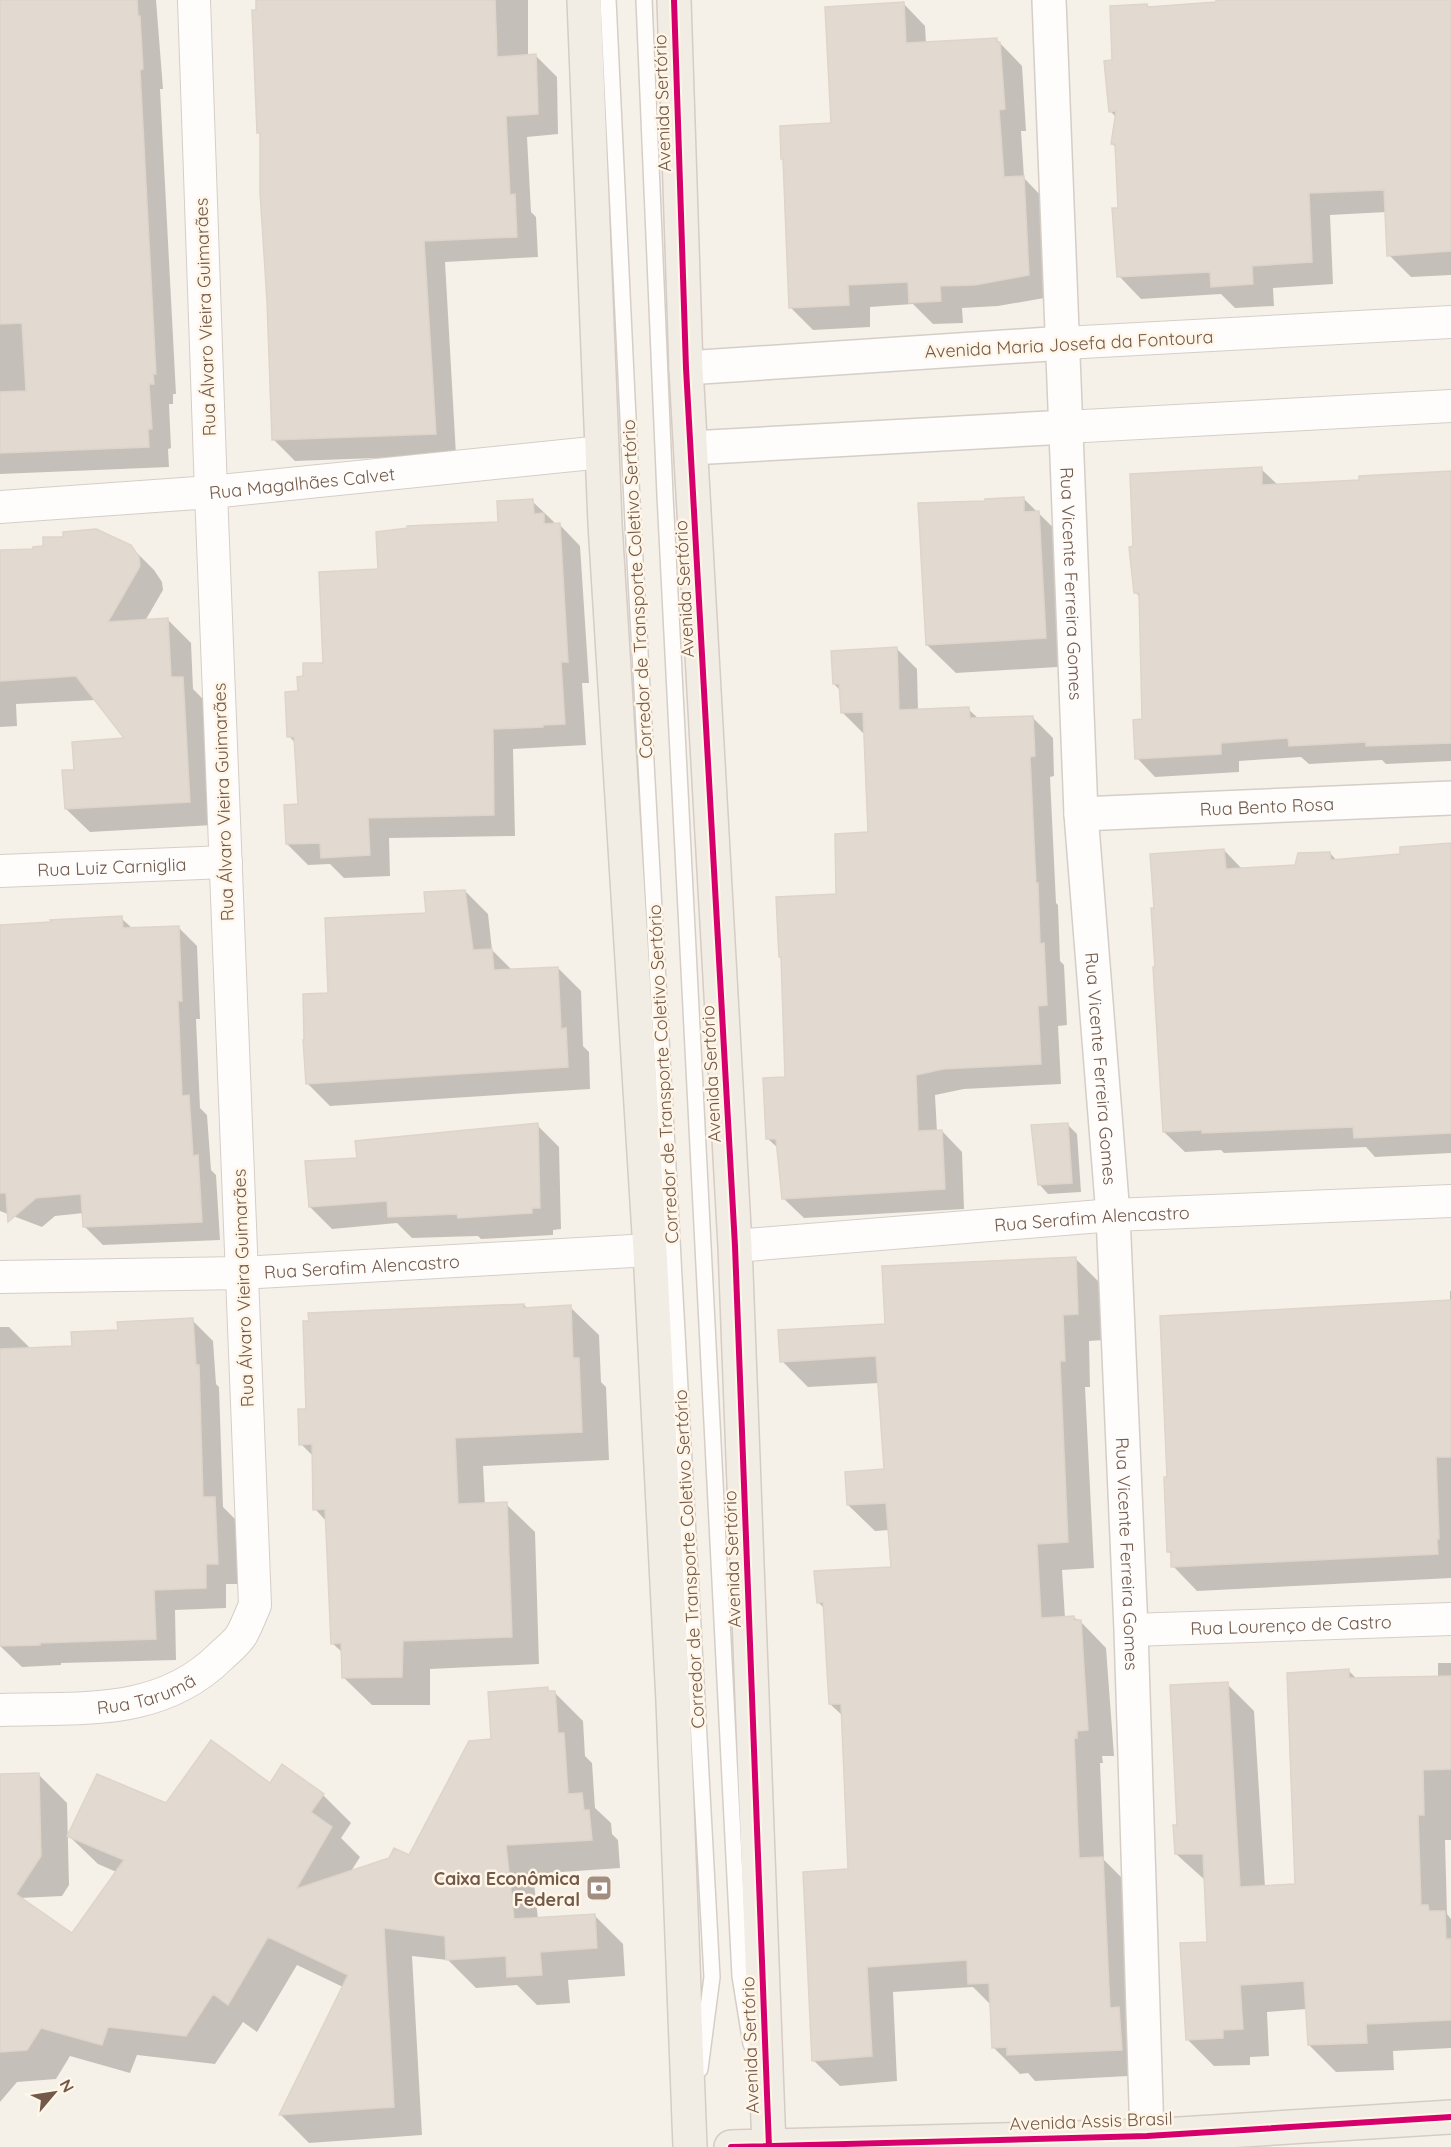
<svg xmlns="http://www.w3.org/2000/svg" width="1451" height="2147" font-family="Quicksand,sans-serif">
<rect width="100%" height="100%" fill="#f6f1e8"/>
<path fill="#0003" d="M0,0H156L163,89H160L176,394H173V404H169L171,448L168,449L169,467L0,474Z
M257,0H528V57L536,56L557,77L558,134L527,137L531,212L536,217L538,257L445,262L456,455L295,461L273,439L261,134L259,132Z
M1218,0H1451V275L1411,277L1389,255L1387,212L1330,215L1333,284L1273,288L1274,306L1235,308L1221,294L1141,299L1119,276L1120,210L1117,148L1112,144L1116,117L1110,111L1113,62L1149,8L1218,4Z
M903,3L925,26L926,43L996,39L1022,66L1026,131H1021L1024,178L1045,200L1050,297L998,306L962,308L963,323L933,324L913,304L870,307V327L813,330L791,308L833,124Z
M1261,469L1278,485L1360,482L1451,471V761L1386,764L1382,760L1309,764L1301,757L1239,761V772L1155,777L1137,758L1144,721L1141,598L1136,593Z
M1023,498L1067,541L1074,666L956,673L927,645Z
M532,501L554,522V525L559,524L580,546L589,683H582L586,745L513,749L515,836L389,838L390,876L344,878L330,864L308,865L287,844L300,806L296,744L289,736L299,692L305,678L325,664L379,571L500,523Z
M130,546L154,570L162,582L163,590L145,621L168,620L191,643L193,689L206,702L213,825L90,832L66,809L76,771L127,739L96,700L16,704L17,726L0,727V552Z
M896,648L917,669L918,711L968,709L979,719L1032,717L1053,738L1054,776L1050,777L1056,903L1058,905L1060,961L1064,965L1067,1025L1058,1026L1061,1084L964,1089L935,1095L937,1132L942,1131L962,1152L964,1209L804,1218L783,1198L779,1149L768,1139L787,1078L782,959L780,957L838,896L870,834L866,733H863L842,712L841,691L834,684Z
M1451,844V1153L1375,1157L1366,1147L1224,1153L1221,1150L1185,1152L1164,1132L1224,850L1243,870L1296,866L1330,853L1337,861L1402,855Z
M465,891L488,914L492,950L512,970L558,968L581,991L583,1046L589,1052L590,1089L330,1106L307,1083L329,995L427,915Z
M121,918L133,929L178,927L197,946L200,1019H196L200,1108L207,1115L211,1170L216,1175L220,1240L103,1245L84,1226V1213L55,1216L42,1227L0,1211V927Z
M537,1125L559,1147L561,1229L553,1230V1235L481,1239L478,1236L412,1238L397,1223L332,1229L310,1207L359,1159Z
M1068,1125L1077,1134L1081,1192L1048,1194L1039,1184Z
M1075,1258L1102,1285L1104,1340L1089,1341L1090,1387H1085L1094,1568L1062,1570L1065,1618L1073,1617L1080,1621L1106,1648L1114,1756H1102L1103,1763H1100L1104,1860L1129,1885L1147,2075L1035,2081L1028,2073L1020,2074L993,2047L992,2006L973,1987L893,1992L897,2081L840,2086L813,2060L849,1871L843,1716L830,1704L825,1609L818,1602L893,1568L890,1530L875,1531L848,1505L885,1470L879,1383L808,1387L782,1361Z
M1450,1291H1451V1578L1197,1591L1173,1566L1172,1555L1168,1551L1450,1301Z
M524,1305L528,1309L570,1307L599,1335L601,1382L606,1387L609,1460L483,1466L485,1505L506,1504L535,1532L539,1664L430,1669V1705H372L343,1677V1653L332,1643L327,1522L315,1509L314,1457L301,1444L308,1410L310,1315Z
M192,1320L213,1341L216,1384L219,1387L223,1507L235,1519L238,1584H226V1608L175,1610L176,1660L61,1663V1665L22,1667L0,1646V1327H9L30,1348L73,1347L120,1331Z
M1438,1663H1451V1840H1445L1447,1914L1451,1919V2048L1393,2051L1394,2070L1336,2072L1309,2045L1307,2009L1267,2012L1269,2056L1250,2057V2065L1214,2066L1187,2039L1209,1943L1206,1881L1176,1854L1179,1826L1227,1684L1254,1711L1265,1887L1297,1885L1348,1670L1357,1679L1438,1677Z
M547,1689L550,1692H554L583,1721L585,1756L592,1763L595,1808L611,1823L612,1834L618,1840L620,1868L533,1874L538,1919L594,1915L623,1944L625,1976L568,1980L570,2003L537,2005L517,1985L476,1988L448,1960L412,1956L422,2135L309,2143L281,2115L343,1987L297,1965L257,2032L243,2022L215,2064L137,2055L130,2073L70,2056L56,2079L17,2082L0,2102V1929L72,1935L137,1881L98,1864L69,1836L166,1805L271,1785L323,1795L351,1823L341,1838L360,1857L350,1873L409,1857L493,1740Z
M38,1774L67,1803L69,1885L62,1896L0,1899V1776Z"/>
<path fill="#e2d9d0" stroke="#ded4ca" stroke-width="1.5" d="M0,0H137L138,16H140L143,69L140,70L156,374H153L154,384H149L152,429H148L149,447L0,453V392L26,391L22,323L0,324Z
M256,0H495L497,57L536,54L538,114L506,116L510,195L515,194L517,237L424,241L436,434L272,440L267,301L260,192V133H257L252,10H256Z
M1216,0H1451V251L1387,256L1384,190L1309,193L1312,262L1252,266L1253,284L1211,287L1210,272L1117,277L1112,208H1118L1115,144H1111L1116,111L1109,112L1104,61L1112,60L1110,6L1147,4L1148,7L1216,2Z
M904,2L906,43L997,38V42H1000L1005,109L999,110L1004,177L1024,176L1029,275L975,285L940,286L941,301L909,303L908,282L848,285L849,305L789,308L783,159H781L780,126L831,123L825,7Z
M1262,467V485L1359,480V476L1451,471V743L1366,746V742L1289,746L1288,738L1221,743V754L1135,759L1133,720L1142,719L1139,593H1134L1129,547L1133,546L1130,474Z
M1024,497V512L1039,511L1046,638L926,645L918,503L985,501V499Z
M533,499L534,514L544,513V524L560,523L568,662H561L565,724L543,725V727L493,729L494,815L368,818L370,855L321,858L320,843L286,844L284,805L298,804L294,737H287L285,692L298,691L297,677L303,676V663H323L319,572L378,569L376,532L408,528L407,526L498,522L497,501Z
M96,529L131,545L139,557L140,566L108,622L168,618L171,677H183L190,802L65,809L62,770H74L72,742L124,738L76,676L0,681V550L33,549V547L43,546V537H63V532Z
M897,647L899,710L969,707L970,718L1033,716L1035,756L1030,757L1036,883H1038L1040,944L1044,943L1047,1005L1038,1006L1041,1064L943,1069L916,1075L918,1131L942,1130L945,1189L782,1199L776,1139H766L763,1078L785,1077L781,957H779L776,897L836,894L835,834L868,832L863,712L841,713L839,684H833L831,651Z
M1451,843V1133L1354,1138L1353,1127L1202,1133V1130L1163,1132L1153,967H1155L1151,908H1154L1150,854L1224,849L1226,869L1295,865L1298,853L1330,852L1331,860L1400,854V847Z
M465,890L473,950L492,949L494,970L558,967L561,1029L566,1028L568,1067L306,1084L303,1040H304L303,994L328,993L325,918L426,913L424,892Z
M122,916L123,928L179,926L182,1001H178L182,1096L189,1095L193,1156L198,1155L202,1222L83,1227L81,1194L36,1198L8,1222L6,1193H0V925L51,922L50,920Z
M538,1123L540,1208H532V1213L458,1218L457,1214L388,1217L387,1201L309,1207L305,1161L357,1158L355,1141Z
M1068,1123L1072,1183L1038,1185L1031,1125Z
M1076,1257L1078,1314L1063,1315L1065,1361H1060L1068,1542L1037,1544L1041,1618L1074,1616V1620H1081L1088,1730L1077,1731V1738L1074,1737L1079,1858L1103,1857L1110,2008L1119,2007L1122,2050L1007,2055V2047L992,2048L989,1983L968,1984L967,1960L867,1967L872,2056L812,2061L803,1872L848,1869L841,1704H829L823,1602L817,1603L814,1571L891,1567L886,1503L847,1505L845,1472L884,1469L876,1356L780,1362L778,1330L885,1324L882,1266Z
M1451,1300V1457H1436L1439,1539H1437L1438,1554L1171,1567V1552H1167L1164,1477H1167L1160,1316Z
M524,1304L523,1308L571,1305L573,1358H579L582,1432L455,1438L458,1504L507,1502L512,1637L403,1641L402,1677L342,1678L341,1643L331,1644L325,1509L313,1510L312,1444L299,1445L298,1409H306L303,1321H309L308,1313Z
M193,1318L196,1365H199L203,1497H215L218,1564H206V1588L154,1590L156,1639L40,1643V1645L0,1646V1349L72,1346L71,1332L118,1330L117,1322Z
M1349,1669V1678L1451,1676V1769L1423,1770L1424,1815H1418L1421,1905H1428L1429,1911H1445L1446,1939H1451V2020L1366,2024L1367,2043L1308,2045L1304,1981L1240,1985L1243,2029L1223,2030V2038L1186,2040L1180,1943L1207,1942L1203,1854H1175L1173,1825H1177L1170,1685L1228,1682L1240,1887L1295,1884L1287,1673Z
M548,1687V1691H555L558,1733H564L568,1794L582,1793L584,1810H589L592,1840L506,1845L514,1919L595,1914L597,1948L540,1952L542,1975L507,1977L506,1956L446,1960L445,1936L384,1928L394,2107L279,2115L348,1975L268,1937L228,2005L213,1994L186,2036L108,2027L102,2045L41,2028L27,2050L0,2052V1774L39,1773L41,1856L16,1894L72,1933L124,1860L67,1836L97,1774L166,1803L211,1740L270,1783L282,1764L324,1794L311,1812L332,1827L296,1889L389,1858L394,1848L409,1855L469,1741L491,1739L488,1692Z"/>
<g fill="none" stroke-linecap="round" stroke-linejoin="round">
<g stroke="#d5cec7" stroke-width="18">
<path id="service" d="M608,0L633,523L712,1977L700,2069
M644,0L665,495L740,1976L751,2044"/>
</g>
<g stroke="#d5cec7" stroke-width="34">
<g id="minor">
<path d="M1064,343L1451,322"/>
<path d="M1066,427L1451,406"/>
<path id="s1" d="M0,507L211,492L602,452"/>
<path id="s2" d="M0,871L226,862"/>
<path id="s3" d="M735,1246L1113,1215L1451,1201"/>
<path id="s4" d="M0,1277L242,1273L650,1250"/>
<path id="s5" d="M1131,1630L1451,1619"/>
<path id="s6" d="M0,1710C80,1707 159,1717 220,1657C227,1650 237,1643 242,1634C247,1625 251,1614 255,1605L211,492L194,0"/>
</g>
</g>
<g stroke="#d5cec7" stroke-width="36">
<g id="tertiary">
<path id="s7" d="M1049,0L1081,814L1113,1215L1131,1630L1147,2136"/>
<path d="M686,368L1064,343"/>
<path d="M691,448L1066,427"/>
<path id="s8" d="M1081,814L1451,798"/>
</g>
</g>
<g stroke="#d5ccc5" stroke-width="36">
<path id="primary" d="M584,0L605,524L650,1250L673,1701L690,2147
M674,0L686,368L735,1246L769,2147
M731,2147L1147,2136L1451,2117"/>
</g>
<use href="#service" stroke="#fefdfc" stroke-width="15"/>
<use href="#minor" stroke="#fefdfc" stroke-width="32"/>
<use href="#tertiary" stroke="#fefdfc" stroke-width="33"/>
<use href="#primary" stroke="#f2ede4" stroke-width="33"/>
<g stroke="#fff6e8" stroke-width="10">
<path id="cycleway" d="M674,0L686,368L735,1246L769,2147
M731,2147L1147,2136L1451,2117"/>
</g>
<use href="#cycleway" stroke="#d6006c" stroke-width="6"/>
</g>
<defs>
<g id="bank-square" transform="scale(1.35)"><rect x="-9" y="-9" width="18" height="18" rx="4" fill="#a18e81" stroke="#fff6e8"/><path d="M-6-4H6V4H-6ZM0-2.3a2.3 2.3 0 1 0 0 4.6a2.3 2.3 0 1 0 0-4.6Z" fill="#fff"/></g>
</defs>
<g fill-rule="evenodd">
<use href="#bank-square" x="599" y="1888"/>
</g>
<g text-anchor="middle" dominant-baseline="central" stroke-width="5" stroke-linejoin="round" paint-order="stroke">
<g font-size="18" fill="#735949" stroke="#fff6e8">
<text transform="translate(662 103) rotate(-92)">Avenida Sertório</text>
<text transform="translate(205 317) rotate(-92)">Rua Álvaro Vieira Guimarães</text>
<text transform="translate(1069 344) rotate(-3)">Avenida Maria Josefa da Fontoura</text>
<text stroke="none"><textPath href="#s1" startOffset="303">Rua Magalhães Calvet</textPath></text>
<text stroke="none"><textPath href="#s7" startOffset="584">Rua Vicente Ferreira Gomes</textPath></text>
<text transform="translate(637 589) rotate(-93)">Corredor de Transporte Coletivo Sertório</text>
<text transform="translate(684 589) rotate(-93)">Avenida Sertório</text>
<text transform="translate(223 802) rotate(-92)">Rua Álvaro Vieira Guimarães</text>
<text stroke="none"><textPath href="#s8" startOffset="186">Rua Bento Rosa</textPath></text>
<text stroke="none"><textPath href="#s2" startOffset="112">Rua Luiz Carniglia</textPath></text>
<text stroke="none"><textPath href="#s7" startOffset="1070">Rua Vicente Ferreira Gomes</textPath></text>
<text transform="translate(663 1074) rotate(-93)">Corredor de Transporte Coletivo Sertório</text>
<text transform="translate(711 1074) rotate(-93)">Avenida Sertório</text>
<text stroke="none"><textPath href="#s3" startOffset="358">Rua Serafim Alencastro</textPath></text>
<text stroke="none"><textPath href="#s4" startOffset="362">Rua Serafim Alencastro</textPath></text>
<text transform="translate(243 1288) rotate(-92)">Rua Álvaro Vieira Guimarães</text>
<text stroke="none"><textPath href="#s7" startOffset="1556">Rua Vicente Ferreira Gomes</textPath></text>
<text transform="translate(689 1559) rotate(-93)">Corredor de Transporte Coletivo Sertório</text>
<text transform="translate(732 1559) rotate(-92)">Avenida Sertório</text>
<text stroke="none"><textPath href="#s5" startOffset="160">Rua Lourenço de Castro</textPath></text>
<text stroke="none"><textPath href="#s6" startOffset="148">Rua Tarumã</textPath></text>
<text transform="translate(750 2045) rotate(-92)">Avenida Sertório</text>
<text transform="translate(1091 2121) rotate(-2)">Avenida Assis Brasil</text>
</g>
<g font-size="18" font-weight="bold" fill="#735949" stroke="#fff6e8" text-anchor="end">
<text x="580" y="1878">Caixa Econômica<tspan x="580" dy="21">Federal</tspan></text>
</g>
</g>
<g transform="translate(54 2093) rotate(61)" stroke="#fff6e8" stroke-width="4.5" paint-order="stroke">
<path d="M0-4.5L10 22L0 15L-10 22Z" fill="#735949"/>
<text y="-9" font-size="16" font-weight="bold" text-anchor="middle" fill="#735949">N</text>
</g>
</svg>
